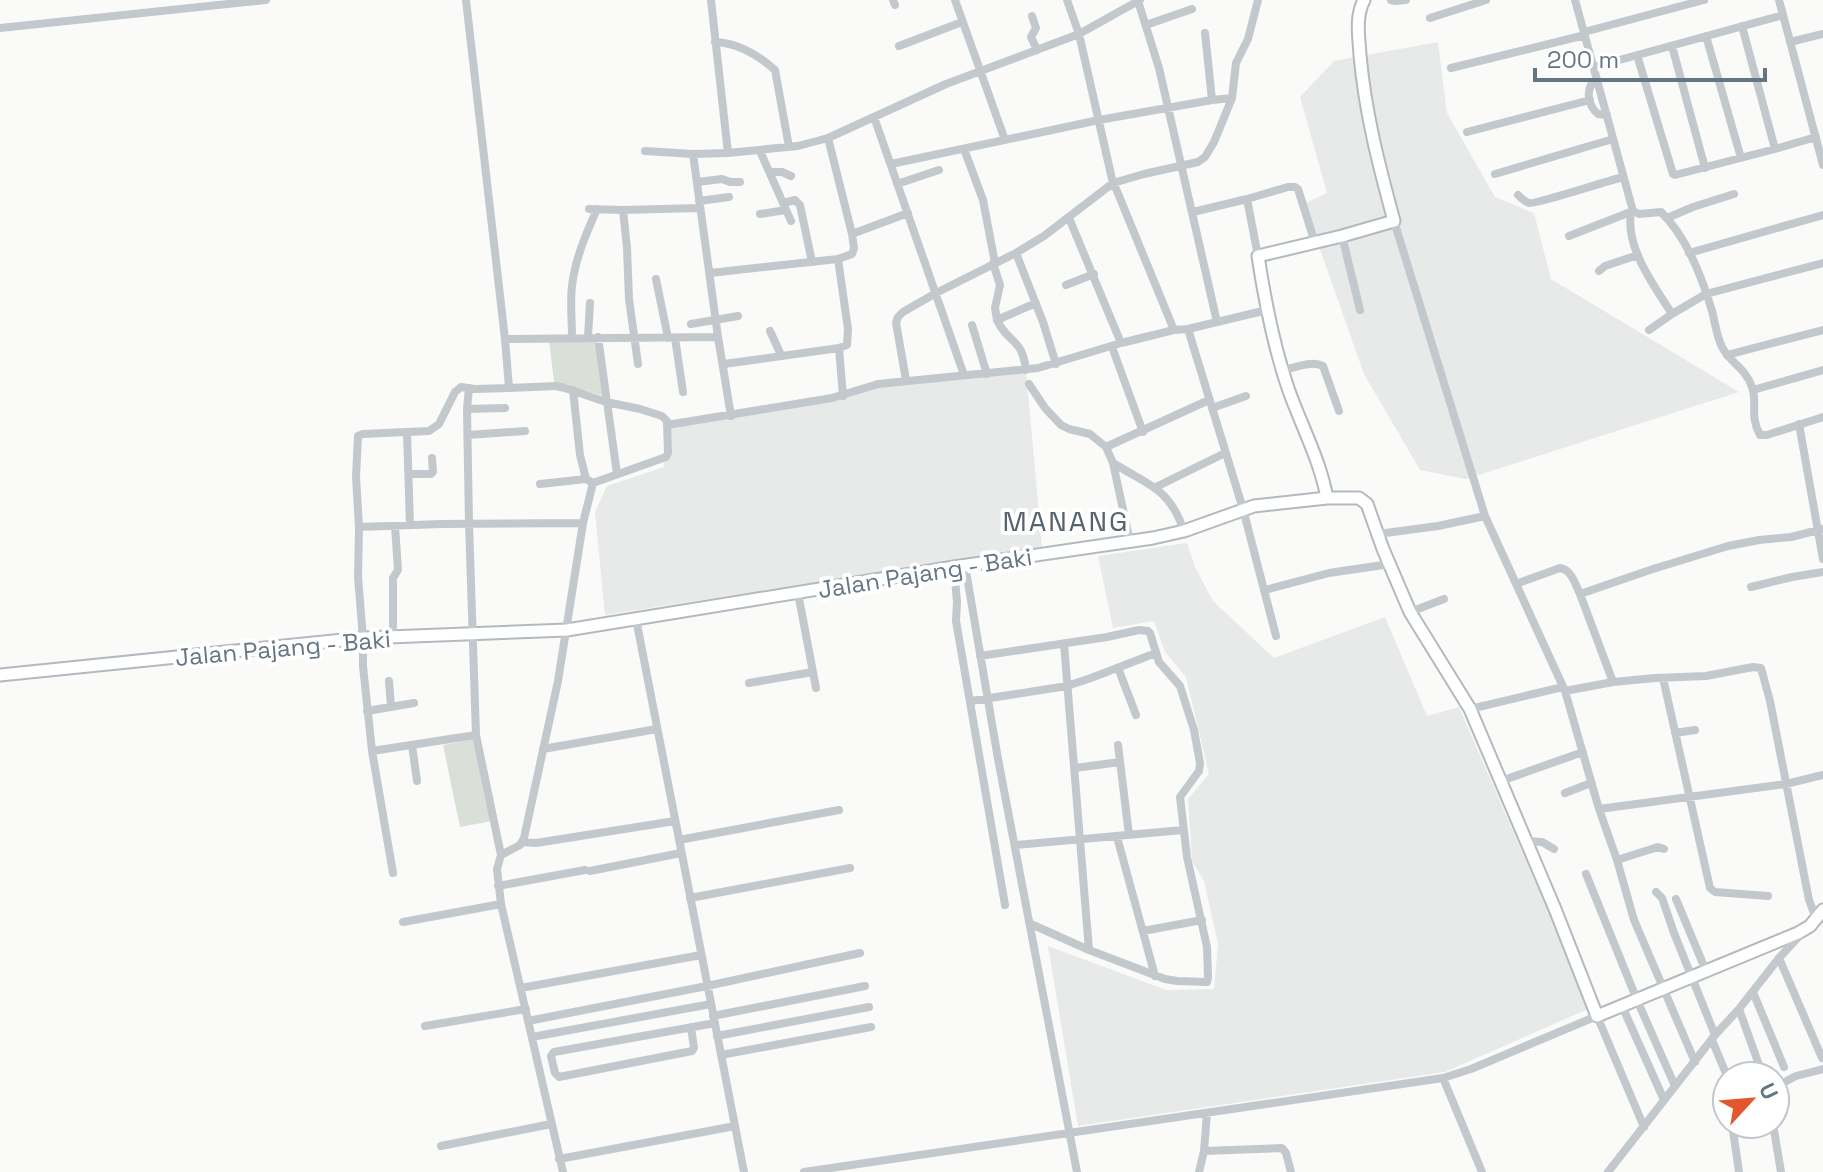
<svg xmlns="http://www.w3.org/2000/svg" width="1823" height="1172" font-family="'Space Grotesk',sans-serif">
<rect width="100%" height="100%" fill="#fafaf8"/>
<path fill="#e8e9e9" d="M1438,42L1447,113L1495,197L1534,213L1551,279L1739,392L1466,479L1420,470L1364,374L1304,204L1327,193L1300,97L1334,61Z
M1026,371L1042,547L605,615L595,512L607,486L664,467L667,421L928,379Z
M1187,543L1195,567L1213,601L1274,658L1385,617L1427,716L1459,707L1590,1008L1445,1072L1078,1126L1048,946L1166,990L1214,989L1218,944L1204,881L1192,861L1188,799L1209,774L1186,677L1165,652L1154,621L1113,628L1098,556Z"/>
<path fill="#dadfd7" d="M549,340H596L603,396L554,382Z
M474,739L492,821L460,827L443,745Z"/>
<g fill="none" stroke-linecap="round" stroke-linejoin="round">
<g stroke="#b3babf" stroke-width="15">
<path id="secondary" d="M1327,498H1359L1367,504L1383,549L1410,612L1470,709L1555,909L1597,1016L1798,933L1810,926L1823,910
M0,675L363,638L567,630L954,567L1153,538L1184,531L1254,506L1327,498C1320,460 1302,427 1289,391C1274,348 1265,302 1258,256L1342,236L1394,221C1379,166 1365,112 1360,55C1359,37 1355,17 1364,0"/>
</g>
<path stroke="#c3c8cc" stroke-width="8" d="M466,0L505,339
M711,0L728,153
M893,0L895,5
M955,0L1005,140
M1067,0L1079,34L1112,179L1174,330L1188,329L1243,509L1276,636
M1391,0L1395,1L1406,0
M1575,0L1633,211L1639,214L1661,212C1687,237 1702,277 1712,311C1715,323 1717,337 1722,347C1730,363 1745,367 1752,387C1758,404 1749,415 1760,435H1767L1823,417
M1779,0L1823,165
M1138,1L1159,68L1217,322
M1032,16L1036,28L1031,37L1037,50
M1430,18L1486,0
M1146,25L1192,9
M1742,26L1775,149
M0,28L266,0
M1584,32L1704,0
M1205,33L1212,100
M1706,36L1741,158
M715,42C738,43 758,55 775,70L789,147
M1790,42L1823,34
M899,46L962,22
M1672,46L1705,168
M1637,55L1673,174L1675,175L1775,149L1816,137
M1594,67L1783,15
M1451,68L1585,35
M1597,79C1584,87 1588,106 1598,114L1607,115
M874,117L964,375
M1467,132L1590,100
M964,149L983,200L995,263
M645,151L693,154L728,153L798,146L828,138L946,84L1079,34L1140,0
M760,151L791,221
M693,154L718,337L731,416
M891,164L1099,120L1212,100L1232,98
M770,172H782L791,176
M1495,174L1613,139
M697,182L722,179L730,182H740
M897,184L939,170
M1518,195C1520,197 1526,202 1529,203C1534,205 1610,180 1623,177
M699,201L729,197
M783,203L795,200L800,205L812,262
M589,209L623,210L699,208
M623,210L627,248L629,299L638,364
M1193,212L1247,199
M1631,212C1625,248 1654,285 1672,314
M760,214L786,210
M1069,218L1121,343
M1667,218L1693,207L1734,194
M1394,221L1485,516L1565,691L1599,809L1786,784L1823,775
M852,234L908,213
M1342,236L1360,310
M1569,236L1633,211
M1016,253L1043,322L1056,364
M1689,253L1823,215
M1258,256L1247,199L1288,187H1295L1298,189L1315,243
M993,263L1000,285L995,308L997,320
M1599,271L1605,266L1638,255
M710,273L838,259L852,254L854,248L852,234L828,138
M656,279L668,338
M1066,285L1094,274
M691,324L738,316
M972,325L987,374
M1188,329L1267,310
M1649,330L1672,314L1706,294L1823,263
M770,331L781,355
M572,337C572,320 570,303 572,286C575,259 586,234 597,209
M588,337L590,303
M598,337L617,474
M675,338L683,392
M1112,347L1143,432
M839,348L843,396
M1727,355L1823,330
M724,364L839,348L847,345L848,329L838,259
M1026,370C1022,337 1008,344 997,320L1036,303
M1283,370C1295,368 1312,360 1323,366L1339,411
M906,380L896,323L898,317L903,312L936,293L1016,253L1044,236L1113,183L1144,174L1198,162L1205,157L1214,142L1232,98L1236,63L1248,39L1258,0
M1029,384L1045,408L1061,425L1069,429L1090,434L1106,447L1113,463L1130,542
M469,388L467,409L469,523L476,735L501,855L497,869L501,904L563,1172
M573,390L580,455L586,479L593,483
M1753,390L1823,370
M1212,408L1246,396
M467,409L505,408
M1799,424L1823,559
M667,425L832,398L878,384L1038,368L1121,343L1174,330
M407,433L410,525
M468,435L525,431
M1106,447L1209,400
M1113,463C1148,485 1169,487 1184,531
M409,474H431L433,472L432,458
M540,484L586,479
M1156,487L1225,453
M359,527L441,524L583,523
M1378,534L1438,526L1485,516
M965,565L998,759L1077,1172
M954,567L957,602L956,621L1005,905
M1516,584L1560,568C1572,570 1575,584 1580,594L1653,569L1728,546L1759,540L1791,537L1823,529
M1751,587L1792,577L1823,572
M1265,590L1329,573L1390,564
M798,593L816,688
M1580,594L1613,682
M1410,612L1444,599
M636,619L744,1172
M393,637V578L398,570L395,526
M1064,644L1089,950
M980,656L1107,637L1139,630L1148,631L1150,633L1159,662L1180,686L1194,730L1200,763L1199,771L1180,797L1187,857L1207,947L1208,978L1207,982L1177,981L1165,979L1089,950L1031,924
M1118,668L1136,715
M1663,678L1710,888L1715,892L1768,896
M389,681L391,707
M749,683L813,672
M1565,691L1613,682L1655,678L1706,676L1753,667L1761,668L1770,701L1809,900L1816,918
M971,701L1067,686L1091,678L1156,653
M1470,709L1563,687
M367,711L414,703
M1675,733L1695,730
M412,745L417,781
M1118,745L1129,835
M543,749L657,729
M372,751L476,735
M1075,768L1120,762
M1501,781L1583,752
M1565,793L1591,783
M1599,809L1617,860L1634,920L1695,1062
M1117,837L1155,976
M679,840L839,810
M1526,841L1542,842L1554,849
M522,842L536,843L675,821
M1015,845L1183,830
M501,855L520,845L524,838L558,681L583,523L593,483L666,457L668,453L667,421L662,416L640,409L606,402L565,388L556,386L509,388
M1617,860L1658,847L1664,849
M590,871L681,853
M393,873L372,751L363,666V638L358,577L359,527L356,477L358,436L363,434L429,431L439,424L455,392L461,387L475,389L509,388L505,339L718,337
M1586,874L1637,1000L1675,1086
M498,886L585,870
M1656,892L1662,898L1674,933L1715,1035
M690,898L850,868
M1676,899L1706,971
M403,922L501,904
M1143,931L1202,920
M1779,958L1822,1058
M521,988L701,955
M1753,992L1784,1067
M1622,1006L1664,1100
M713,1016L865,986
M528,1021L707,986L860,953
M425,1026L526,1009
M691,1027L694,1048L692,1051L559,1077L555,1073L551,1056L554,1052L715,1023
M717,1036L869,1007
M532,1037L711,1004
M1712,1040L1727,1076
M721,1055L871,1027
M1763,1076L1739,1009L1779,958L1803,932
M1443,1078L1482,1172
M1775,1087L1796,1076L1823,1069
M1732,1124L1739,1172
M1773,1124L1781,1172
M441,1146L551,1124
M1204,1151L1282,1148L1286,1153L1291,1172
M559,1159L735,1126
M804,1172L1443,1078L1471,1069L1597,1016L1644,1127
M1199,1172L1204,1151L1207,1113
M1608,1172L1715,1035L1739,1009"/>
<use href="#secondary" stroke="#fff" stroke-width="11"/>
</g>
<g text-anchor="middle" dominant-baseline="central" stroke-width="8" stroke-linejoin="round" paint-order="stroke">
<g font-size="24" fill="#657683" stroke="#fff">
<text transform="translate(925 573) rotate(-9)">Jalan Pajang - Baki</text>
<text transform="translate(283 648) rotate(-5)">Jalan Pajang - Baki</text>
</g>
<g font-size="28" letter-spacing="2" fill="#57646e" stroke="#fff">
<text x="1066" y="521">MANANG</text>
</g>
</g>
<g transform="translate(1751 1100) rotate(64)"><circle r="38" fill="#ffffff" stroke="#c1c8cd" stroke-width="2"/>
<path d="M0-6L14 30L0 20L-14 30Z" fill="#e4572e"/>
<text y="-12" font-size="22" font-weight="bold" text-anchor="middle" fill="#657683">U</text>
</g>
<path d="M1535 68v12h230v-12" fill="none" stroke="#657683" stroke-width="4"/>
<text x="1547" y="68" font-size="24" fill="#657683" stroke="#ffffff" stroke-width="6" paint-order="stroke">200 m</text>
</svg>
